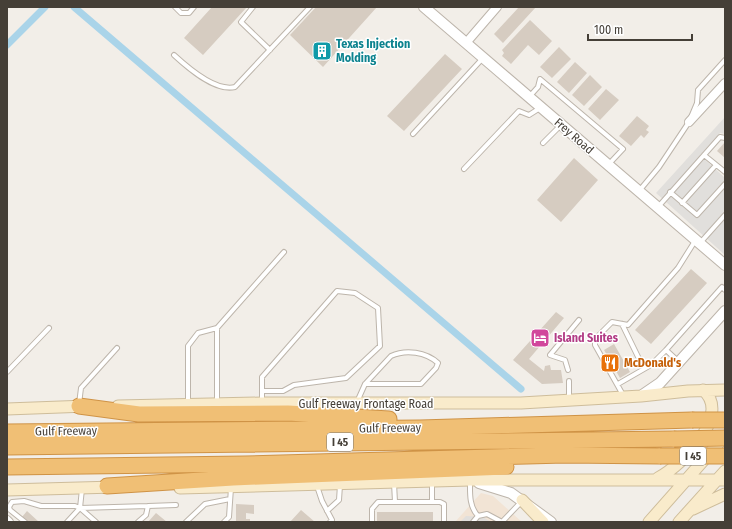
<svg xmlns="http://www.w3.org/2000/svg" width="732" height="529" font-family="'Fira Sans Condensed',sans-serif">
<rect width="100%" height="100%" fill="#f2eee8"/>
<path fill="#f2e4d5" d="M481,493L493,496L522,522H455Z"/>
<path fill="#e1dfdc" d="M725,117V134L720,133L700,155L725,178V255L656,193Z
M466,516L483,517L491,522H460Z"/>
<g fill="none" stroke-linecap="round" stroke-linejoin="round">
<path stroke="#aad4e9" stroke-width="7" d="M74,7L521,389
M7,45L45,7"/>
</g>
<path fill="#d6ccc1" d="M212,7H247L203,55L184,38Z
M316,7H377L323,67L290,35Z
M519,7H536L503,43L494,34Z
M530,20L552,41L539,55L528,45L511,64L502,56L504,53L502,50Z
M559,47L571,59L552,78L540,67Z
M445,54L462,69L404,131L387,116Z
M575,62L587,73L569,93L557,82Z
M590,75L602,87L584,106L572,95Z
M606,89L619,100L600,120L588,109Z
M637,116L649,126L646,130L649,132L644,138L641,135L631,146L619,136Z
M725,142V158L717,151Z
M574,158L598,180L561,222L537,200Z
M691,269L707,283L651,344L635,330Z
M556,312L564,318L529,359L544,371L545,366L550,365L551,370H561L563,383L542,384L513,360Z
M614,344L630,372L620,378L604,350Z
M236,504L254,505V514L246,513V519H250V522H236Z
M301,510L315,522H290Z
M27,511L39,522H27L22,517Z
M377,512H433V522H377Z
M156,513L167,522H148Z"/>
<g fill="none" stroke-linecap="round" stroke-linejoin="round">
<g stroke="#bdb5ab" stroke-width="6">
<path id="service" d="M175,7L181,13H189L194,7
M253,7L241,22L270,50
M174,55C187,67 215,92 235,87L310,7
M529,97L538,87L540,79L623,149L608,165
M413,134L483,58
M543,143L561,125
M704,155L725,172
M464,169L519,111L529,115L540,108
M639,191L659,167L689,122L697,103L698,90L725,60
M670,192L697,215L725,184
M682,203L716,165
M658,207L720,137L725,138
M700,243L725,215
M679,362L666,350L722,287L725,290
M644,369L651,365L666,350
M568,370L565,360L550,355L579,320
M7,372L49,328
M569,381V400
M618,384L644,369L622,324
M262,391H283L294,385L346,378L380,346L378,308L355,293L337,291L262,377V403
M623,395L595,345V339L612,322L628,325L678,268L695,241
M357,402L365,384L391,356C406,349 426,352 438,363L436,368L421,384H365
M79,404L81,388L117,348
M188,404V346L198,333L217,328L284,252
M217,404V328
M470,481C470,494 469,506 478,516L473,522
M432,482V502
M394,483L395,502
M317,486L322,501L332,520L330,522
M148,506L176,505
M80,508L96,522
M327,511L339,500L340,485
M478,516L487,514L502,522
M25,522L10,510L9,507L12,502L24,501L41,506H75L80,508L148,506L146,515L138,522
M67,522L80,508L82,489
M186,522L205,504L230,499
M224,522L229,517L231,488
M372,522V509L378,502H440L444,504V522
M502,522L522,501"/>
</g>
<g stroke="#bdb5ab" stroke-width="10">
<path id="minor" d="M466,43L497,7
M689,122L725,83
M7,520L9,522"/>
</g>
<g stroke="#bdb5ab" stroke-width="12">
<path id="tertiary" d="M424,7L725,265
M641,396L660,383L725,311
M479,483L511,493L551,522"/>
</g>
<g stroke="#cebd9b" stroke-width="13">
<path id="secondary" d="M118,406L262,403H521L641,396L688,391L725,390
M7,409L87,406
M658,478C683,465 732,414 703,390
M180,488L470,480H725
M7,490L115,487
M522,500L543,522
M693,509L725,494
M649,522L725,436
M679,522L725,471"/>
</g>
<g stroke="#cf9346" stroke-width="17">
<path id="motorway" d="M79,406L139,414L288,413L389,419
M7,432L420,428L692,420
M7,447L674,439
M7,467L245,464L565,455L660,456
M107,486L233,478L506,467"/>
</g>
<use href="#service" stroke="#fff" stroke-width="4"/>
<use href="#minor" stroke="#fff" stroke-width="8"/>
<use href="#tertiary" stroke="#fff" stroke-width="10"/>
<use href="#secondary" stroke="#f9ebcb" stroke-width="11"/>
<use href="#motorway" stroke="#f0bf75" stroke-width="15"/>
<g stroke="#cf9346" stroke-width="17" stroke-linecap="butt">
<path id="motorway-bridge" d="M692,420H725
M674,439L725,438
M660,456H725"/>
</g>
<use href="#motorway-bridge" stroke="#f0bf75" stroke-width="15"/>
</g>
<defs>
<g id="building-square" transform="scale(1)"><rect x="-9" y="-9" width="18" height="18" rx="4" fill="#0f9aa8" stroke="#fff"/><path d="M-4-6H4V6H1V3H-1V6H-4ZM-2.5-4.3h1.7v1.8h-1.7ZM.8-4.3h1.7v1.8H.8ZM-2.5-1h1.7V.8h-1.7ZM.8-1h1.7V.8H.8Z" fill="#fff"/></g>
<g id="hotel-square" transform="scale(1)"><rect x="-9" y="-9" width="18" height="18" rx="4" fill="#d1479c" stroke="#fff"/><path d="M-6-4.5h1.5V1H6V5H4.5V3h-9V5H-6ZM-4 0a1.8 1.8 0 1 1 3.6 0ZM.5 0V-2.5h3Q6-2.5 6 0Z" fill="#fff"/></g>
<g id="restaurant-square" transform="scale(1)"><rect x="-9" y="-9" width="18" height="18" rx="4" fill="#e8710a" stroke="#fff"/><path d="M-5-6h1v4h1v-4h1v4h1v-4h1v5L-1.5 .5V6h-2V.5L-5-1ZM5-6V6H3V1.5H1.5Q1.5-4 5-6Z" fill="#fff"/></g>
</defs>
<g fill-rule="evenodd">
<use href="#building-square" x="322" y="51"/>
<use href="#hotel-square" x="540" y="338"/>
<use href="#restaurant-square" x="610" y="363"/>
</g>
<g text-anchor="middle" dominant-baseline="central" stroke-width="3" stroke-linejoin="round" paint-order="stroke">
<g fill="#fff" stroke="#7d7973" stroke-width="1">
<rect x="327" y="433" width="26" height="18" rx="3"/>
<rect x="680" y="447" width="26" height="18" rx="3"/>
</g>
<g font-size="11" font-weight="bold" fill="#453f37">
<text x="340" y="442">I 45</text>
<text x="693" y="456">I 45</text>
</g>
<g font-size="12" font-weight="bold" fill="#0d838f" stroke="#fff" text-anchor="start">
<text x="336" y="44">Texas Injection<tspan x="336" dy="14">Molding</tspan></text>
</g>
<g font-size="12" fill="#453f37" stroke="#fff">
<text transform="translate(574 136) rotate(41)">Frey Road</text>
<text x="366" y="404">Gulf Freeway Frontage Road</text>
<text transform="translate(390 428) rotate(-1)">Gulf Freeway</text>
<text transform="translate(66 431) rotate(-1)">Gulf Freeway</text>
</g>
<g font-size="12" font-weight="bold" fill="#b23c85" stroke="#fff" text-anchor="start">
<text x="554" y="338">Island Suites</text>
</g>
<g font-size="12" font-weight="bold" fill="#c56008" stroke="#fff" text-anchor="start">
<text x="624" y="363">McDonald's</text>
</g>
</g>
<rect width="732" height="529" fill="none" stroke="#453f37" stroke-width="16"/>
<path d="M588 34v6h104v-6" fill="none" stroke="#453f37" stroke-width="2"/>
<text x="594" y="34" font-size="12" fill="#453f37" stroke="#ffffff" stroke-width="3" paint-order="stroke">100 m</text>
</svg>
